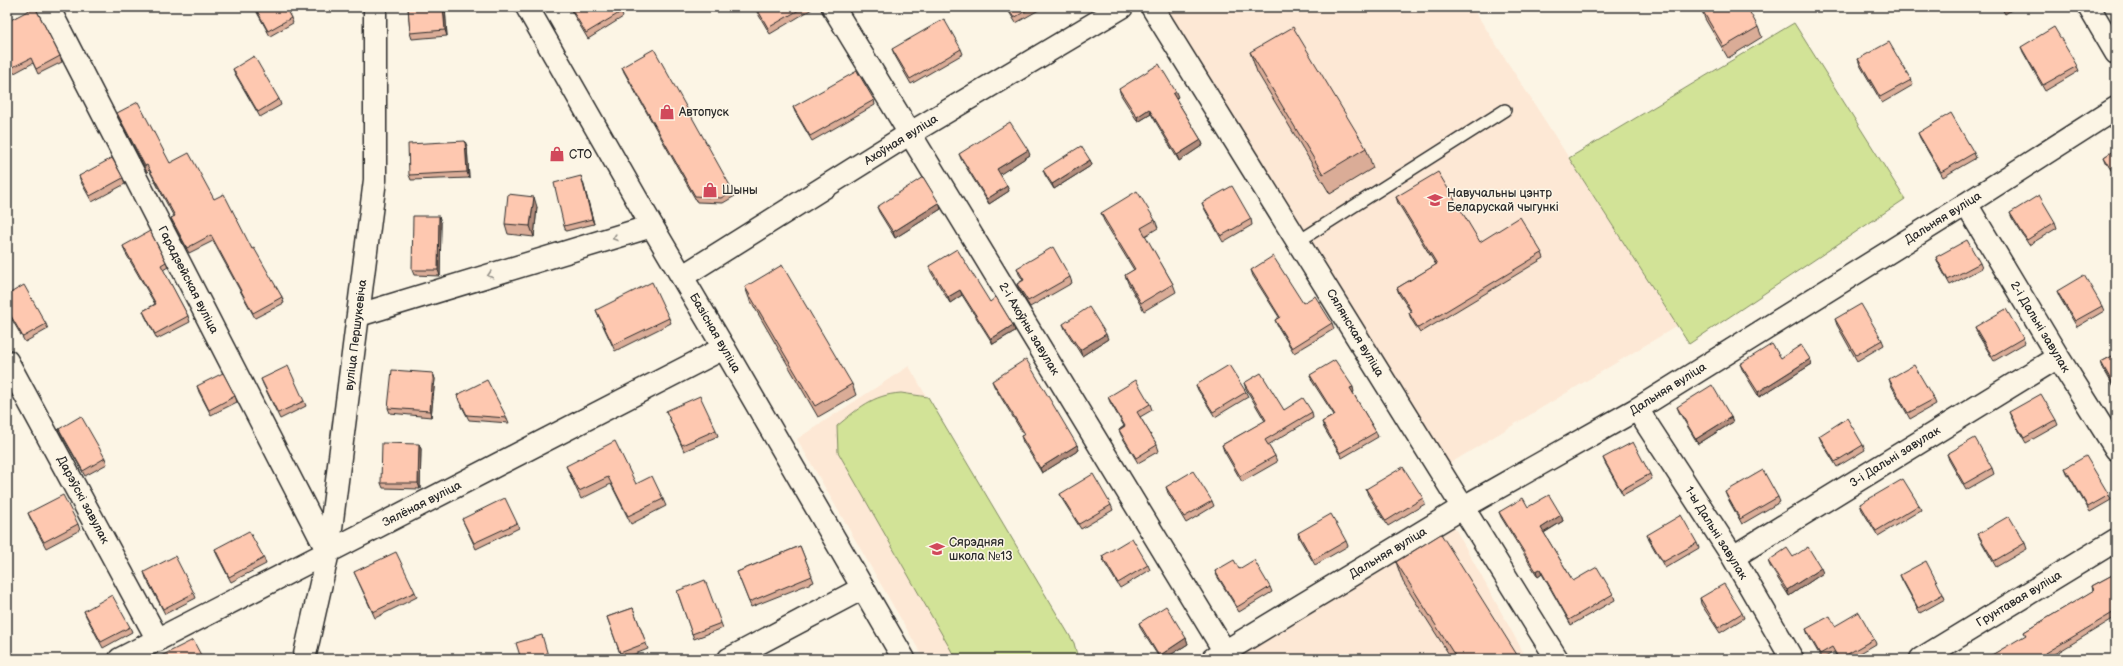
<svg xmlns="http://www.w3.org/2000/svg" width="2123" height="666" font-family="'Balsamiq Sans',sans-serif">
<rect width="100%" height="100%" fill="#fcf5e5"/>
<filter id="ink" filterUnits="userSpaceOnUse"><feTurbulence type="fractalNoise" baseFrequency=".025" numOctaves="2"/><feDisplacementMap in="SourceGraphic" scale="8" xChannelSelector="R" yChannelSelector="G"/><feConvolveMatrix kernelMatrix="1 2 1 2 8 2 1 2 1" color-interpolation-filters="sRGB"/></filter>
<g filter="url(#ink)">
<path fill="#fde8d5" d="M1152,7H1472L1677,326L1439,470Z
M909,366L1076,659H924L797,439Z
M1451,521L1527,659H1231Z"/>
<path fill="#d2e397" stroke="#7e8761" d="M1794,23L1905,199L1689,344L1569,158Z
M901,393L928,397L1074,643L1078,659H956L838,452L837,426C859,408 872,395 901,393Z"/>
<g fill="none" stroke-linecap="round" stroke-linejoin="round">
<g stroke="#2b2b2b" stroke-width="14">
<path id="service" d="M1299,241L1505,110"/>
</g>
<g stroke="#2b2b2b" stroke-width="25">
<path id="minor" d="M48,7L328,552L120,659
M527,7L652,226
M833,7L1225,652
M1152,7L1557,659
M2089,7L2116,53
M1966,204L2058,357L2116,449
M683,276L909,134L1122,7
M7,361L158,640
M1637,409L1733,557L1792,659
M1733,557L2058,357
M729,659L863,588
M1213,659L1462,508L1637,409L1966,204L2116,108"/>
</g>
<g stroke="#2b2b2b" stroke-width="25">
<path id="tertiary" d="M359,315L652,226L724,348"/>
</g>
<g stroke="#2b2b2b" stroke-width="25">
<path id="secondary" d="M328,552L724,348L904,659
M304,659L328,552L375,180V7
M1921,659L2116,540"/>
</g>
<use href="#service" stroke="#fcf5e5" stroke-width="11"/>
<use href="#minor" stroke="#fcf5e5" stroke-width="22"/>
<use href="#tertiary" stroke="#fcf5e5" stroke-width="22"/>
<use href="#secondary" stroke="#fcf5e5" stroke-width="22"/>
</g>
<path fill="#daac97" stroke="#2b2b2b" d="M254,7H285L291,18L293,23L270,36Z
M408,7H445L447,36L412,39L410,33Z
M569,7H618L621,12L623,17L588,39Z
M754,7H811L812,9L770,34Z
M1006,7H1044L1016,23Z
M2001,7H2016L2005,14Z
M1701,8L1758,27L1762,37L1728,58L1705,19Z
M7,22L60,56L62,62L38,74L33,63L7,77Z
M2021,47L2077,66L2079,71L2045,91L2023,52Z
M892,49H961L963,54L911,84L894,54Z
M1250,52L1366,148L1373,168L1330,194L1257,72Z
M1858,59L1911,80L1913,85L1882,103L1860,65Z
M622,67L733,191L735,196L723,203L697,202L624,72Z
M233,69L279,99L281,105L260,117L235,74Z
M1119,89L1178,97L1176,99L1201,140L1203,145L1179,161L1151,114L1138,122L1121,95Z
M874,100L875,105L812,141L795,112L793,107Z
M117,113L170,163L214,199L252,249L282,297L284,303L255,318L213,241L189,253L173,224L171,218L174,217L149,170L147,172L119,118Z
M1918,133L1974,153L1976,158L1943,177L1920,138Z
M467,146L469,178L411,180L409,175Z
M2116,149V178L2106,162L2104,157Z
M959,154L1030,155L1000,174L1009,191L989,204L961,159Z
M1090,160L1092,165L1054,189L1045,175L1043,170Z
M79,176L123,178L125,184L92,202L81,182Z
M583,182L594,224L566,231L564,226Z
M1396,197L1480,242L1542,253L1544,258L1420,333L1411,319L1409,313L1411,312L1399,294L1397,288L1436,265L1398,203Z
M939,203L941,209L895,238L879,212L877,207Z
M1202,203L1251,219L1252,225L1223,242L1204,208Z
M537,207L534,237L508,234L505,224Z
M1101,213L1155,220L1158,228L1145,236L1173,284L1176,292L1144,311L1128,283L1125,275L1134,270L1104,221Z
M2010,213L2055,222L2057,228L2029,245L2012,218Z
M441,222L440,276L414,275L412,270Z
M123,246L166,262L168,267L163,270L188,316L190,322L157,339L145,316L143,311L155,304L125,252Z
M1936,257L1980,263L1982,268L1950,285L1938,263Z
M929,266L990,302L1015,331L993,344L962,295L950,303L931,272Z
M1017,268L1070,277L1072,283L1030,307L1019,289L1017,284L1023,280L1019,274Z
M1251,270L1303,303L1332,323L1334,329L1294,353L1277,325L1275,320L1279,317L1253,276Z
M745,287L852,384L856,395L818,417L749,298Z
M2057,291L2102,306L2104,311L2077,327L2059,296Z
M7,295L46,324L48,329L25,342L7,311Z
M596,310L669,318L671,323L615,351L598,315Z
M1835,319L1882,340L1884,345L1857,361L1837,325Z
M1063,324L1108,339L1082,356L1065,329Z
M1975,327L2023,338L2025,343L1994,361L1977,333Z
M2116,354V391L2103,368L2101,362Z
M1781,358L1810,359L1812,364L1759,397L1742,369L1740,364Z
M433,373L435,379L431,417L390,413L388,408Z
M1310,375L1354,392L1353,393L1376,432L1378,437L1342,458L1324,428L1322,422L1334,415L1312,381Z
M261,379L304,401L306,406L280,419L263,384Z
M1889,379L1934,399L1936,404L1910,419L1891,385Z
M992,381L1077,445L1079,450L1042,473L1023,442L1021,436L1024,435L994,386Z
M1244,383L1284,410L1312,412L1313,418L1268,445L1275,456L1277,462L1242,482L1224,451L1222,445L1265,421L1246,389Z
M1196,385L1246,392L1248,397L1215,417L1198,390Z
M197,386L235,396L237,402L211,415L199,392Z
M457,395L507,418L509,423L469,420L459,401Z
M1108,397L1150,404L1152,410L1140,417L1157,445L1159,451L1138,463L1121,435L1119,430L1124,426L1110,402Z
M1677,407L1731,417L1733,422L1698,444L1679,412Z
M666,411L716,430L718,436L684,451Z
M2009,412L2056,420L2058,425L2026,443L2011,417Z
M59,429L105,458L107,464L85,476L61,434Z
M1819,436L1863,445L1865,450L1837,467L1821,441Z
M419,444L421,449L420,489L383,488L381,483Z
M1947,454L1992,468L1994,474L1966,490L1949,460Z
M1603,458L1650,474L1652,479L1623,495L1605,463Z
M566,466L636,484L663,499L666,506L631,524L611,484L581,499L569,473Z
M2065,468L2109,495L2111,500L2090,512L2067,473Z
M1166,487L1212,501L1214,506L1186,523L1168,493Z
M1366,489L1423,498L1425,504L1388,526L1368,495Z
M1725,492L1778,497L1780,502L1742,524L1727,497Z
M1060,494L1111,505L1113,510L1081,529L1062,499Z
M1860,504L1919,505L1921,510L1878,536L1862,510Z
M1528,507L1561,515L1563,521L1544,533L1573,581L1613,594L1615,600L1571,625L1542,574L1538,577L1501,517L1499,512Z
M28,513L78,524L80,530L46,548L30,518Z
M462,519L517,523L519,528L476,549Z
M1298,533L1346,541L1348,546L1315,565L1299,538Z
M1978,534L2025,543L2027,549L1996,567L1980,539Z
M1647,535L1697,543L1699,548L1665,568L1649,540Z
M800,546L814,582L751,607L737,572Z
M215,549L264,558L266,564L231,582L217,555Z
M1102,556L1148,565L1150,570L1120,588L1104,562Z
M1793,557L1823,573L1789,596L1770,566L1768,561Z
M1396,562L1520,659H1452L1403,582Z
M1239,569L1270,587L1272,592L1239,612L1217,576L1215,571Z
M144,572L194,593L196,598L165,614L146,578Z
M354,572L415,592L417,597L375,618Z
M2116,573V617L2047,659H1985L2026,636L2024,632L2093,591L2092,586Z
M1900,575L1943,594L1945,599L1920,613L1902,580Z
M677,591L721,623L723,628L694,639Z
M1700,598L1742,613L1744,618L1720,633L1701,604Z
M633,608L648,649L622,659L607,617Z
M84,611L130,627L132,632L103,648L86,616Z
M1139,623L1186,638L1188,644L1164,659H1160L1141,629Z
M1835,626L1874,639L1876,644L1850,659H1838L1834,652L1822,659L1808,635L1806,629Z"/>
<path fill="#b28c7b" stroke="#2b2b2b" d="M443,7H445L447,36L445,30Z
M1176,92L1178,97L1175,99L1173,94Z
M1149,109L1151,114L1138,122L1137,117Z
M1201,140L1203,145L1179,161L1177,155Z
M465,141L467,146L469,178L467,172Z
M1028,150L1030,155L999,175L997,169Z
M1090,160L1092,165L1054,189L1052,184Z
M581,176L583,182L594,224L592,219Z
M1007,186L1009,191L989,204L987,199Z
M534,197L537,207L534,237L530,226Z
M939,203L941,209L895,238L893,232Z
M439,216L441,222L440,276L438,270Z
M960,290L962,295L950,303L948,297Z
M1013,325L1015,331L993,344L991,339Z
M1106,334L1108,339L1082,356L1080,350Z
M1810,359L1812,364L1759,397L1758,392Z
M433,373L435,379L431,417L430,411Z
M1353,387L1354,392L1352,394L1350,388Z
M1731,417L1733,422L1698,444L1696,439Z
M419,444L421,449L420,489L418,483Z
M1077,445L1079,450L1042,473L1040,468Z
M1561,515L1563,521L1543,533L1541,528Z
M1821,568L1823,573L1789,596L1787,590Z
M1540,569L1542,574L1538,577L1536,571Z
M1186,638L1188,644L1164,659H1160L1159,656Z"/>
<path fill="#fec8b0" stroke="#2b2b2b" d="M35,7L60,56L36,69L31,58L7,70V22Z
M255,7H285L291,18L268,31Z
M408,7H443L445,30L410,33Z
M570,7H618L621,12L586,33Z
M756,7H804L768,28Z
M1007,7H1032L1014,18Z
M1702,7H1747L1758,27L1724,47L1701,8Z
M944,19L961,49L910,79L892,49Z
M1293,27L1366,148L1323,174L1250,52Z
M2054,27L2077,66L2043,85L2021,47Z
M1889,42L1911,80L1880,97L1858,59Z
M654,49L733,191L721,198L695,196L622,67Z
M254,56L279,99L258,112L233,69Z
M1159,64L1176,92L1173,94L1201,140L1177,155L1149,109L1137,117L1119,89Z
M857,71L874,100L810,136L793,107Z
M138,102L170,163L189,153L214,199L224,194L252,249L254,248L282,297L253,313L211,235L187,248L171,218L175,216L147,165L145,166L117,113Z
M1951,113L1974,153L1941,172L1918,133Z
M1010,122L1028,150L997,169L1007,186L987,199L959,154Z
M465,141L467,172L409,175L408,144Z
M1081,146L1090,160L1052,184L1043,170Z
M2116,149V176L2104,157Z
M112,158L123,178L90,196L79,176Z
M1438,172L1480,242L1520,217L1542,253L1418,328L1409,313L1412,312L1397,288L1437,264L1396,197Z
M581,176L592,219L564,226L554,183Z
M923,177L939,203L893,232L877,207Z
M1232,186L1251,219L1221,236L1202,203Z
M1137,191L1155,220L1141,228L1173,284L1141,303L1125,275L1135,269L1101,213Z
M508,194L534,197L530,226L505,224Z
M2039,195L2055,222L2027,240L2010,213Z
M413,216H439L438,270H412Z
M150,231L166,262L161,265L188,316L155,334L143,311L156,304L123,246Z
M1967,240L1980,263L1948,280L1936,257Z
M1053,247L1070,277L1028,301L1017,284L1024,280L1017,268Z
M957,249L990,302L996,297L1013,325L991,339L960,290L948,297L929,266Z
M1273,256L1303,303L1315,296L1332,323L1292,348L1275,320L1280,317L1251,270Z
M782,265L852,384L815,406L745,287Z
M2084,275L2102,306L2075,321L2057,291Z
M652,282L669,318L613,345L596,310Z
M24,285L46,324L23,337L7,309V295Z
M1861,304L1882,340L1856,355L1835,319Z
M1089,307L1106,334L1080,350L1063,324Z
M2006,309L2023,338L1992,356L1975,327Z
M1772,344L1781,358L1801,345L1810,359L1758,392L1740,364Z
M2116,354V389L2101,362Z
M1026,359L1077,445L1040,468L1021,436L1025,434L992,381Z
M1335,360L1353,387L1350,388L1376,432L1340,453L1322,422L1335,415L1310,375Z
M1229,365L1246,392L1213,412L1196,385Z
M1914,365L1934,399L1908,413L1889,379Z
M288,366L304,401L278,413L261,379Z
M392,370L433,373L430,411L388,408Z
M223,373L235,396L209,410L197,386Z
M1261,373L1284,410L1303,398L1312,412L1265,440L1275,456L1240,476L1222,445L1266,420L1244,383Z
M487,380L507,418L467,415L457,395Z
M1136,380L1150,404L1137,412L1157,445L1136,458L1119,430L1125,426L1108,397Z
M1712,385L1731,417L1696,439L1677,407Z
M2041,394L2056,420L2024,438L2009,412Z
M700,396L716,430L682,445L666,411Z
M81,416L105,458L83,471L59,429Z
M1847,418L1863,445L1835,462L1819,436Z
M1975,438L1992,468L1964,484L1947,454Z
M615,441L636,484L652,476L663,499L628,516L608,477L579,491L566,466Z
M1633,442L1650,474L1621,490L1603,458Z
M382,443L419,444L418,483H381Z
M2086,456L2109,495L2088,507L2065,468Z
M1403,467L1423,498L1386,521L1366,489Z
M1763,470L1778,497L1740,519L1725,492Z
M1193,471L1212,501L1184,517L1166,487Z
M1093,474L1111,505L1079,524L1060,494Z
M1903,479L1919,505L1876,531L1860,504Z
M63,495L78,524L44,542L28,513Z
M1549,495L1561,515L1541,528L1573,581L1597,567L1613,594L1569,620L1540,569L1536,571L1499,512L1523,498L1528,507Z
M505,498L517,523L474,543L462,519Z
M1331,514L1346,541L1313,560L1298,533Z
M1681,515L1697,543L1663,562L1647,535Z
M2009,516L2025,543L1994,561L1978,534Z
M249,531L264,558L229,577L215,549Z
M1441,534L1519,658L1517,659H1457L1396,562Z
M1132,538L1148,565L1118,583L1102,556Z
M800,546L812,576L749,602L737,572Z
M1808,547L1821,568L1787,590L1768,561L1787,548L1793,557Z
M396,552L415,592L373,612L354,572Z
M175,556L194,593L163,609L144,572Z
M1234,560L1239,569L1254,560L1270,587L1237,607L1215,571Z
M1926,561L1943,594L1918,608L1900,575Z
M2116,573V611L2036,659H1985L2026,635L2024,632L2094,590L2092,586Z
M705,580L721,623L692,634L677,591Z
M1724,584L1742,613L1718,628L1700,598Z
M112,595L130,627L101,642L84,611Z
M1166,606L1186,638L1159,656L1139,623Z
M633,608L646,643L620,653L607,617Z
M1859,612L1874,639L1839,659L1832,647L1820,654L1806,629L1830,616L1835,626Z
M542,635L549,659H521L516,643Z
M193,640L203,659H155Z
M12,654L15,659H7V657Z
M1775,654L1778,659H1767Z
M805,657L807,659H801Z"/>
<defs><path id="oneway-chevron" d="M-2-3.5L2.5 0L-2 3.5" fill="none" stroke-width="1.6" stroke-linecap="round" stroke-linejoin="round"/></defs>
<g stroke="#949088">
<use href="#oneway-chevron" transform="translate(615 238) rotate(163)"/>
<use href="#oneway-chevron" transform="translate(490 275) rotate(163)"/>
</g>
</g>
<defs>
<g id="shop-bare" transform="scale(1.2)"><path d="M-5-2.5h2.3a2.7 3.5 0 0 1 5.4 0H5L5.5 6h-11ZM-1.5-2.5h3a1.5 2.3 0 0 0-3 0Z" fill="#d1495b" stroke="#fcf5e5" stroke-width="2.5" paint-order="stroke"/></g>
<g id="university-bare" transform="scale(1.2)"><path d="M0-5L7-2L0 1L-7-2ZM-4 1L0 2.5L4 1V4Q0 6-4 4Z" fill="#d1495b" stroke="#fcf5e5" stroke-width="2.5" paint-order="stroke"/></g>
<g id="school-bare" transform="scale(1.2)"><path d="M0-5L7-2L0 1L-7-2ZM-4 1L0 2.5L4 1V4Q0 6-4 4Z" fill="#d1495b" stroke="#fcf5e5" stroke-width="2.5" paint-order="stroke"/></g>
</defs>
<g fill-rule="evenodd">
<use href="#shop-bare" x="667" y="112"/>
<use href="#shop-bare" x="557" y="154"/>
<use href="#shop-bare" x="710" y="190"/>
<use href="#university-bare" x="1435" y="200"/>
<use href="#school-bare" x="937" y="549"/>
</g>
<g text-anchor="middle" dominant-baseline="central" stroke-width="3" stroke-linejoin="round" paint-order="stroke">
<g font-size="12" fill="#2b2b2b" stroke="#fcf5e5" text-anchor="start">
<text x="679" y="112">Автопуск</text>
<text x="569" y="154">СТО</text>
<text x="722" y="190">Шыны</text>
<text x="1447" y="193">Навучальны цэнтр<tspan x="1447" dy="14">Беларускай чыгункі</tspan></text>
<text x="949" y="542">Сярэдняя<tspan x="949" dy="14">школа №13</tspan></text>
</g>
<g font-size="12" fill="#2b2b2b" stroke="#fcf5e5">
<text transform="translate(901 140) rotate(-32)">Ахоўная вуліца</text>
<text transform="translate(1943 218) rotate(-32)">Дальняя вуліца</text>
<text transform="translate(188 280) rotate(63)">Гарадзейская вуліца</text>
<text transform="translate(2040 327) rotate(59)">2-і Дальні завулак</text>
<text transform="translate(1029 329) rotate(59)">2-і Ахоўны завулак</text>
<text transform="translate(715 333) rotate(60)">Базісная вуліца</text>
<text transform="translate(1355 333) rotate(59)">Сялянская вуліца</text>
<text transform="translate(356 335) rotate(-83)">вуліца Першукевіча</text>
<text transform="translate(1668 389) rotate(-32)">Дальняя вуліца</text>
<text transform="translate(1895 457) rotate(-32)">3-і Дальні завулак</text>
<text transform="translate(83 500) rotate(62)">Дарэўскі завулак</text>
<text transform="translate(422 504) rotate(-27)">Зялёная вуліца</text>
<text transform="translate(1716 533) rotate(58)">1-ы Дальні завулак</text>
<text transform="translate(1388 553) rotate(-31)">Дальняя вуліца</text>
<text transform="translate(2019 599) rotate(-31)">Грунтавая вуліца</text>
</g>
</g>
<rect width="2123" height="666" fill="none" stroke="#fcf5e5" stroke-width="24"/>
<rect x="12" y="12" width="2099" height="642" fill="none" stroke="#2b2b2b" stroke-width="1.5" filter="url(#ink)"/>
</svg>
